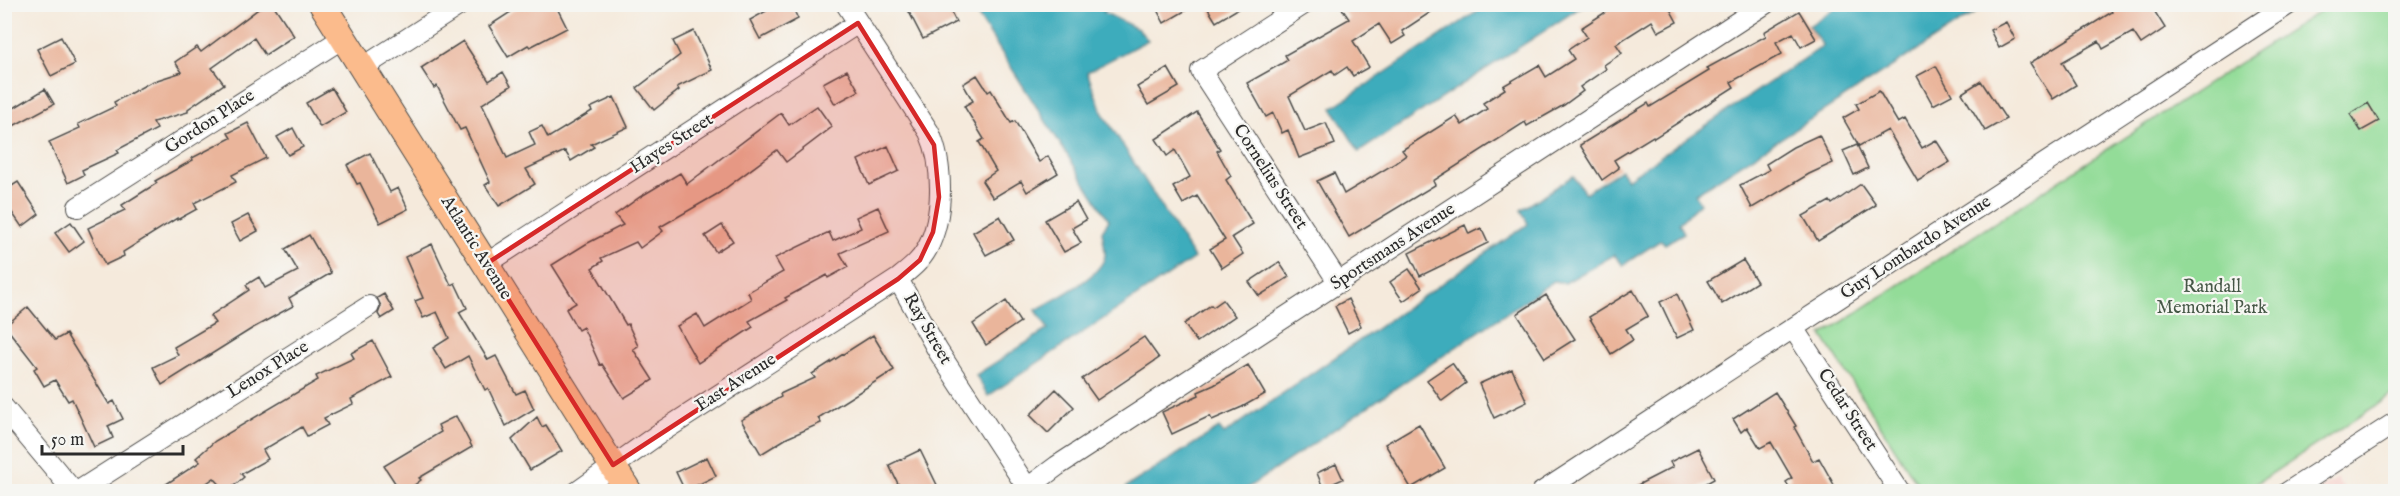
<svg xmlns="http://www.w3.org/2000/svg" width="2400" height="496" font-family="'IM FELL English',serif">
<rect width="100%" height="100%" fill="#f6f6f2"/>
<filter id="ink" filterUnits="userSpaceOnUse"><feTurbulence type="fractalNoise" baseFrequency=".0167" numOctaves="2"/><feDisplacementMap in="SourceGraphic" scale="12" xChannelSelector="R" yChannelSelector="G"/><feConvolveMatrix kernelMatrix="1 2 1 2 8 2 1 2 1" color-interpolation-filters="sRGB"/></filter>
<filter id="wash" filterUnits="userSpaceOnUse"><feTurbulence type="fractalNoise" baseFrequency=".008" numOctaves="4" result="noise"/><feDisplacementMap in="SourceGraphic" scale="24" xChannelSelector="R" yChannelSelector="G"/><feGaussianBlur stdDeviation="1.35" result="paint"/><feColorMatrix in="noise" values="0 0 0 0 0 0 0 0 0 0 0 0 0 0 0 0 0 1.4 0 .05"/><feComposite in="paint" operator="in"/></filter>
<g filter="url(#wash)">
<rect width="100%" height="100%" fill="#f5eadc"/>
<path fill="#f7d0ca" d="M2337,478L2345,491H2316Z"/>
<path fill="#93dc98" stroke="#5f8462" stroke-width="1.5" d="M2329,5H2395V393L2245,491H1922L1822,335Z"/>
<path fill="#3eacbc" stroke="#346c74" stroke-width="1.5" d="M1841,4L1987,5L1695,194L1700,203L1679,223L1684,233L1665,244L1661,240L1623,265L1614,255L1565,283L1554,281L1243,491H1129L1126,487L1219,428L1224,434L1528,224L1521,210L1573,176L1585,193L1621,170L1627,179L1823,46L1809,26Z
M971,5H1114L1103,12L1138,29L1148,40L1087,72L1102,112L1194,258L988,396L976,375L1048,329L1036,310C1053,300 1103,276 1105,255C1105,247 1103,238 1102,231L1109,220Z
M1487,5H1584L1359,152L1332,108Z"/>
<g id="blocks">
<path fill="#eab59b" d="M265,4H273L294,36L265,55L254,38L212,68L224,84L188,109V112L153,122L157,129L117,150L119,153L82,170L84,175L68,183L49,142L80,128L78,124L116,106L114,102L151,82L182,72L175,62L197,47L201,52Z
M523,4H555L567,28L530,47L528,45L508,57L489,26Z
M779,4H791L798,19L760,39L750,20Z
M905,4H947L956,22L923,39Z
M1154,4H1197L1164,23Z
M1205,4H1246L1216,22Z
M1339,4H1443L1402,31L1405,36L1392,44L1379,24L1353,41L1369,67L1353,76L1347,67L1335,75L1332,70L1289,96L1305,131L1326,123L1335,144L1299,158L1288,130L1282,133L1273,113L1266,117L1247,83L1288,60L1285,55L1349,19Z
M1618,4H1676L1670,9L1677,22L1658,32L1652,21L1616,44L1622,53L1604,65L1606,69L1580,87L1583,91L1564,105L1527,126L1525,122L1433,181L1435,185L1349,237L1317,181L1334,173L1344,194L1394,164L1406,155L1402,150L1456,116L1462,125L1487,109L1483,103L1505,89L1503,86L1539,65L1546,77L1574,59L1568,50L1587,37L1581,28Z
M2118,4H2150L2165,28L2141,44L2133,32L2103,49L2099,41L2062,62L2076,85L2053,99L2030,63L2112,12L2110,9Z
M1799,11L1816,39L1801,47L1793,33L1776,42L1782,54L1731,82L1734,87L1654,138L1653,136L1614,160L1619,168L1602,180L1580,145L1648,103L1650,107L1709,71L1707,68L1766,36L1764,32Z
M2006,22L2015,39L1999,48L1990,30Z
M694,31L712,70L677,87L679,90L654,110L637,88L680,55L673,41Z
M61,37L75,64L51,76L37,49Z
M463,41L489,81L503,72L511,86L482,104L507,158L535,145L529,132L542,126L548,138L592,111L590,108L614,97L628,127L591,144L594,147L571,161L565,151L526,169L535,184L499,206L485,185L490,182L465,128L460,130L437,86L434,88L421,68Z
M1936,66L1952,95L1933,105L1917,76Z
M1168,68L1179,87L1148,105L1137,87Z
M847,70L859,91L835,104L823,83Z
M977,75L988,92L991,90L1011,123L1015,121L1039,162L1048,156L1058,173L1027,192L1021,181L993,198L982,181L996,171L979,142L984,139L964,106L973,101L963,84Z
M1981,81L2006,119L1985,131L1962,93Z
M332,88L346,112L320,127L306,103Z
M45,89L54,104L4,131V114Z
M1879,91L1898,123L1905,119L1922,148L1936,140L1950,162L1918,181L1888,130L1859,146L1843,118L1859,109L1856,104Z
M2368,103L2379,121L2361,131L2350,114Z
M817,106L832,127L786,162L777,150L719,193L660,227L663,231L640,248L636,242L601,258L603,261L592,268L626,325L628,324L638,346L633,349L653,380L624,398L602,364L600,365L583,327L578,330L566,309L576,303L552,265L586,244L623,225L615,215L640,197L680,173L687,184L781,113L789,125Z
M1197,112L1220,149L1217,151L1231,176L1226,180L1253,224L1232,237L1243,254L1222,268L1210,249L1225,240L1197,196L1183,204L1173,187L1190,177L1175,150L1167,156L1156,139Z
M248,123L266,158L232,175L236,182L194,203L197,209L177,220V218L123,252L124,256L105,265L88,228L125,210L122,205L157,183L155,181L193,160L192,158L231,138L228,133Z
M293,128L303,147L288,155L277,137Z
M1819,135L1833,163L1809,174L1752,208L1740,185L1769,170L1766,164L1793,147Z
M1857,145L1868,168L1854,175L1843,151Z
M888,146L899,171L869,185L858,160Z
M370,153L390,192L398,188L408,209L380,223L360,183L357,184L347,165Z
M18,182L39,214L22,227L4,201V191Z
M1861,184L1876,205L1818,241L1803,216L1830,201L1832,204Z
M1076,202L1086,220L1072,228L1081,243L1064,252L1045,220Z
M878,207L889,231L840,253L848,267L828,278L827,275L785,298L787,300L749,321L753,327L698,363L677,326L697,314L705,328L751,299L748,292L783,272L775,258L829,232L833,241L861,228L856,217Z
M248,215L258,231L240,241L231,224Z
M1000,216L1014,240L986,255L973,232Z
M71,222L84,241L69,252L55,233Z
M722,225L733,241L716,252L705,236Z
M1465,225L1469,234L1481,228L1488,243L1420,276L1409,253Z
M309,235L331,273L289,298L293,306L253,328L162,385L153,367L178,355L174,347L215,323L210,316L249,290L246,285L259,277L265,288L298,271L285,249Z
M432,244L451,285L455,283L467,308L459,312L488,360L496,356L516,394L525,390L534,409L506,426L488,388L485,390L468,356L446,369L433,348L449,338L437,312L423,318L415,301L423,298L405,257Z
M1743,260L1757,282L1722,304L1708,281Z
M1279,262L1289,277L1259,296L1249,282Z
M1409,269L1422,288L1403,301L1390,282Z
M1633,290L1648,316L1626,329L1633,340L1611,354L1589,317Z
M384,294L394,311L381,319L378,314L381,306L377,298Z
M1677,294L1694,330L1677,338L1660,302Z
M1546,295L1575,339L1545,358L1517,314Z
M1348,299L1361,326L1348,333L1335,306Z
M1223,300L1235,316L1197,342L1184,324L1211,305L1213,307Z
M1006,301L1020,322L986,345L973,324Z
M28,307L55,340L66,334L109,404L114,401L123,419L108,426L113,438L94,447L72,399L68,401L55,380L44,386L34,369L37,367L5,326Z
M873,335L894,370L818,418L821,423L787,438L761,454L741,420L781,397L780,394L815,378L812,374Z
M1144,337L1159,358L1097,400L1082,379Z
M373,341L392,377L351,399L353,404L324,418L328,425L307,436L302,427L263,450L268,459L241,474L244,477L227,492L214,478L194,492H154L200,462L196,458L215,441L318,380L316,376L354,358L351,353Z
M1452,363L1466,383L1442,401L1427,380Z
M1248,365L1265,394L1242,407L1212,420L1210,416L1172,434L1162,412L1199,395L1198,392L1214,385Z
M1512,369L1527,402L1494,418L1479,384Z
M1056,389L1074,407L1048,433L1030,415Z
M1775,392L1796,426L1794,427L1813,461L1819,458L1838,492H1792L1786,482L1792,478L1771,442L1760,448L1747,427L1741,432L1733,419Z
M456,416L472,447L419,478L421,480L405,492H401L384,466L441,432L438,425Z
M537,417L542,427L546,425L562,451L530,470L512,440Z
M1419,424L1445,468L1411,488L1385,444Z
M1698,448L1714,479L1691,492H1624L1673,467L1670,462Z
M920,450L938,487L929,492H902L889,465Z
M707,457L716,476L685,491L676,472Z
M1336,464L1343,479L1323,488L1317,473Z"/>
</g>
</g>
<g filter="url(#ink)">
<use href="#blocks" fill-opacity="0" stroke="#494846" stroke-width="1.5"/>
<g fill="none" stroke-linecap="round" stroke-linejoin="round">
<g stroke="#494846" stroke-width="22">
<path id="minor" d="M1304,4L1201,71L1339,283
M362,68L461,4
M78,207L343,38
M486,264L858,23
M898,279L938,351L1030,492
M1793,328L1900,492
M4,408L74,492
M77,492L369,306
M577,492L663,431L898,279C909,270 920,262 927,249C944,217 944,165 929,132L846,4
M1022,492L1057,466L1765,4
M1542,492L2289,4
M2288,492L2396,422"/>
</g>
<g stroke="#494846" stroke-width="28">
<path id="major" d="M322,4L629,492"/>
</g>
<use href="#minor" stroke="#fff" stroke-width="20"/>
<use href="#major" stroke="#fbbb8c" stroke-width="26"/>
</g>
</g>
<path fill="#d62828" fill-opacity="0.2" stroke="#d62828" stroke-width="4.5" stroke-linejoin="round" d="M858,23L934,145L939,197L933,232L920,260L898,279L613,465L486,264Z"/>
<g text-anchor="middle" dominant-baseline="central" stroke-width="4.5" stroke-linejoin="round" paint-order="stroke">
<g font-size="18" fill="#2b2b2b" stroke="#f6f6f2">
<text transform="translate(210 122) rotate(-33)">Gordon Place</text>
<text transform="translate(672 144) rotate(-33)">Hayes Street</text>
<text transform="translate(1270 177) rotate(57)">Cornelius Street</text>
<text transform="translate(1393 247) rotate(-33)">Sportsmans Avenue</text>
<text transform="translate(476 248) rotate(58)">Atlantic Avenue</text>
<text transform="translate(1916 248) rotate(-33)">Guy Lombardo Avenue</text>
<text transform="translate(927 329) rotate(60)">Ray Street</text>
<text transform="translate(268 370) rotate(-32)">Lenox Place</text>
<text transform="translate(736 383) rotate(-33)">East Avenue</text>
<text transform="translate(1847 410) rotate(57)">Cedar Street</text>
</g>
<g font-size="18" fill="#455746" stroke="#f6f6f2">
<text x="2212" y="287">Randall<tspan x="2212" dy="21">Memorial Park</tspan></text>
</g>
</g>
<rect width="2400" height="496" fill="none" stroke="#f6f6f2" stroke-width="24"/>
<path d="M42 445v9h141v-9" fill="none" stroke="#2b2b2b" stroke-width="3"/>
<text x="51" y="445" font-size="18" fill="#2b2b2b" stroke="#f6f6f2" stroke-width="4.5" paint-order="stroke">50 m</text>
</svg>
